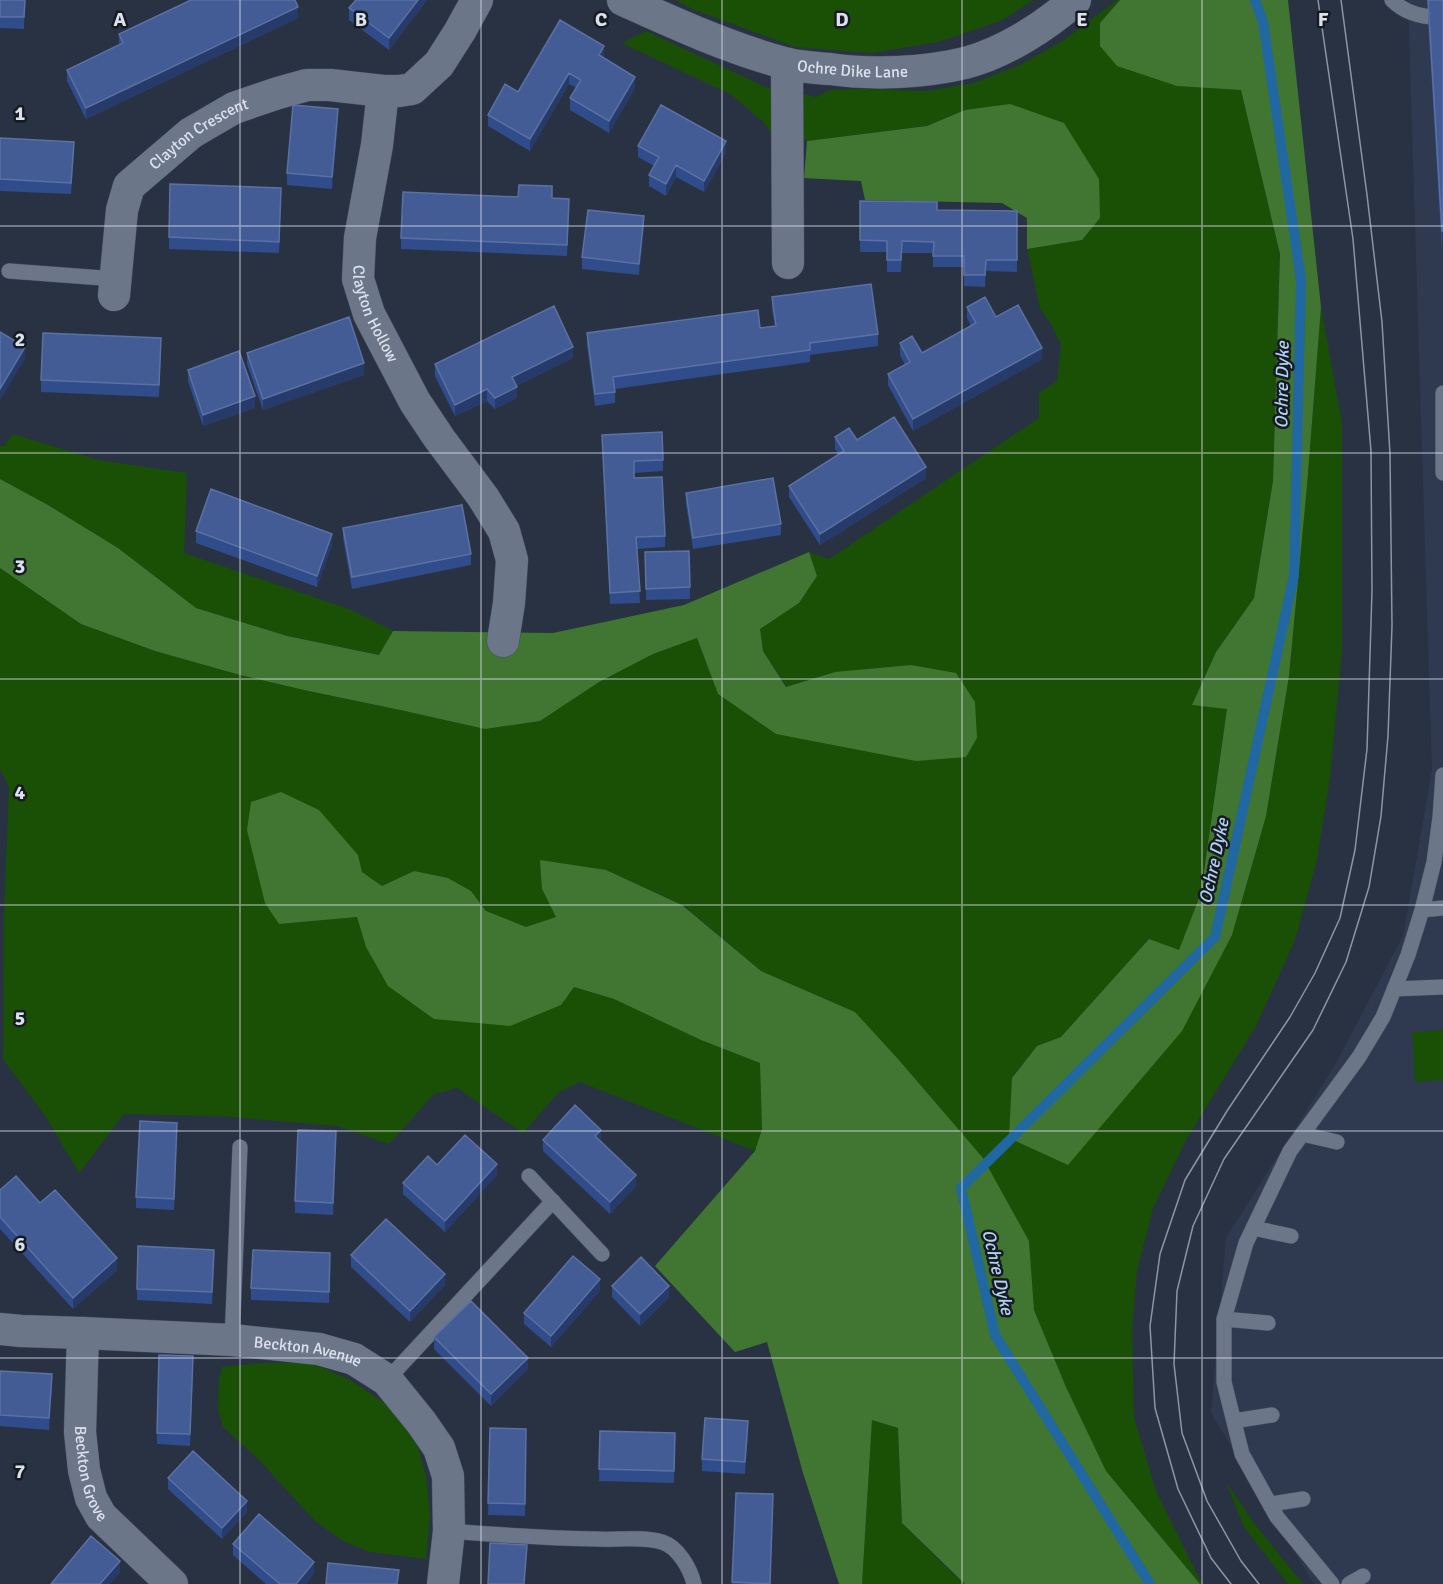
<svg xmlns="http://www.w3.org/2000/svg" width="1443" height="1584" font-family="Signika,sans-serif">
<rect width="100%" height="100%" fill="#293243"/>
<path fill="#2f3a51" d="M1408,0H1443V1584H1314L1211,1413L1226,1238L1335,1065L1403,936L1432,770Z"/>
<path fill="#1a4f06" d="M676,0H1033L1003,20L938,42L872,53L795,47L692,9Z
M1117,0H1120L1100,23L1177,86L1241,90L1280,254L1273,481L1254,598L1216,652L1192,705L1227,708L1201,893L1179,951L1149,939L1061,1037L1037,1046L1012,1078L1232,935L1266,816L1289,676L1307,486L1321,307L1342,424V650L1330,778L1317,860L1295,940L1256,1026L1186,1140L1153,1208L1137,1271L1132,1329L1134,1417L1156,1491L1202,1584H1200L1106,1471L1066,1387L1034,1310L1029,1241L855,1012L761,971L683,905L606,870L542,889L556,917L526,928L486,911L471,891L414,871L382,886L362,872L358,855L279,924L357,917L366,947L574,987L614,999L701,1040L760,1063L762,1129L755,1151L580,1082L559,1092L523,1133L457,1088L434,1094L389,1144L338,1126L220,1116L124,1114L79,1173L46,1117L3,1059L4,915L9,787L0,769V568L81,624L155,651L240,675L304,690L405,711L485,729L540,721L599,682L653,654L697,638L718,694L776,734L835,672L787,687L763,651L760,629L799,603L817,576L809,552L829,559L1039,418V393L1057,381L1061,345L1052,326L1040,308L1027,249L1082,240L965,110L927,126L807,141L775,139L765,124L732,95L622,43L646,31L768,88L817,97L829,90L863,89L926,91L974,83L1022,64L1064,40Z
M13,434L98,460L187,473L184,553L349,609L393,631L380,655L287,636L196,608L118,548L48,505L0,479V446L3,447Z
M1443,1030V1080L1415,1082L1412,1032Z
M261,1363H313L352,1381L387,1405L416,1441L426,1476L430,1517L426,1559L370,1552L343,1541L315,1521L258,1459L223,1427L218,1410L219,1379L222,1367Z
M872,1420L898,1428L902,1523L947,1568L965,1584H862Z
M1226,1482L1254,1523L1303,1584H1288L1244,1527Z"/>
<path fill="#407631" d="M1120,0H1288L1321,307L1307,486L1289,676L1266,816L1232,935L1182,1031L1068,1165L1009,1138L1012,1078L1037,1046L1061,1037L1149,939L1179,950L1201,893L1227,709L1192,705L1216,652L1254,598L1273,481L1280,254L1241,90L1177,86L1117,66L1100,46V23Z
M1010,104L1064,123L1099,179L1100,218L1082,240L1027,249V218L1002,203L865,200L861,181L804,178L807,141L927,126L965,110Z
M0,479L48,505L118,548L196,608L287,636L379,655L393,631L553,633L684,605L809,552L817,576L799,603L760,629L763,651L786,687L835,672L911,665L956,673L975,702L977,738L966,757L916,761L776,734L718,694L697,638L653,654L599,682L540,721L485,729L405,711L304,690L240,675L155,651L81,624L0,568Z
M281,792L319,810L358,855L362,872L382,886L414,871L448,878L471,891L486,911L526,927L556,917L542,889L540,860L606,870L682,905L761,971L855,1012L898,1059L983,1158L1029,1241L1034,1310L1066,1387L1106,1471L1200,1584H965L902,1523L898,1428L872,1420L862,1584H839L803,1473L767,1342L735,1352L655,1266L755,1151L762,1129L760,1063L701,1040L614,999L574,987L561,1005L510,1026L434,1019L388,986L366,947L357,917L279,924L265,903L247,830L251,802Z"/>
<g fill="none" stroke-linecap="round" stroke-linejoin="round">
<path stroke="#2167a2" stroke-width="10" d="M1150,1584L995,1335L961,1188L1215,937L1294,575L1301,280L1263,22L1255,0"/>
<g stroke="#474d5c" stroke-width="16">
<path id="lane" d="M1392,0C1405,13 1424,18 1443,17
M9,271L116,279
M1443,393V473
M1422,910L1443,908
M1394,989L1443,987
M1302,1134L1337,1142
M529,1176L602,1254
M1253,1228L1291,1236
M1224,1319L1268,1323
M232,1340L240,1147
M387,1380L553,1201
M1234,1421L1272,1415
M1270,1504L1303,1499
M449,1531C498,1535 548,1538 597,1539C616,1540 643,1536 662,1542C678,1547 690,1568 694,1584
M1332,1584L1277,1517L1242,1454L1224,1382V1319L1246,1243L1290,1151L1359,1057L1383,1017L1408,955L1422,910L1434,862L1440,817L1443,775
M1349,1584L1363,1576"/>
</g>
<g stroke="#474d5c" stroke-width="33">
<g id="street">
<path id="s1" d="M623,0C676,24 729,48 784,63C799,67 815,68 830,69C872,75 923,73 965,63C1004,53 1046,26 1075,0"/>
<path d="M787,64L788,263"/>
<path id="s2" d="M383,91L377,145L360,238L358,279L369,314L415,402L439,438L483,497L504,531L512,560L509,603L503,641"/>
<path id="s3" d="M114,295L122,210L129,186L191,133L234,108L278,93L307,85H330L383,91H399L412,89L439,64L460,31L477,0"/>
<path id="s4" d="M0,1329L21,1331L83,1333L232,1340L319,1349L354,1359L387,1380L421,1422L439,1448L448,1476L449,1531L443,1584"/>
<path id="s5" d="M83,1333L80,1432L84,1470L91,1498L101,1516L172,1584"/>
</g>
</g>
<use href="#lane" stroke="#6c7689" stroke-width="15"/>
<use href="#street" stroke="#6c7689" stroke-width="32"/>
<path stroke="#8e95a2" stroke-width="1.5" d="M1231,1584L1211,1558L1178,1489L1155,1408L1150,1326L1160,1254L1185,1180L1227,1111L1290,1017L1315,973L1340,918L1355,850L1367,749L1372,591L1371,451L1353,239L1318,0
M1259,1584L1241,1561L1207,1501L1182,1433L1174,1364L1177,1291L1193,1226L1224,1159L1313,1030L1346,962L1369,887L1381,816L1388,736L1392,626L1390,454L1382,322L1367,195L1341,0"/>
</g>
<path fill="#314c8a" d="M0,0H25L24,29L0,28Z
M356,0H427L389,50L349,20V8Z
M1428,0H1443L1442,253L1428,20Z
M298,18L86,119L67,81V70L119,45V34Z
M604,57V58L635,88L609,133L570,110V98L576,88L569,84L530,151L488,126V115L518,92Z
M338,120L332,189L287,185V173Z
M0,138L74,153L71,194L0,191Z
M638,146L726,153L704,192L676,177L666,196L649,186V175L654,166L638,157Z
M552,198L569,210L567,256L401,249V238Z
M281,199L279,253L169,249V237Z
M860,201L937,210L1017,211V272L986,271L985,287L964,286V267H933V253H902L901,272H887V252H860Z
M644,228L639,275L582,269V257Z
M772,297L878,334V346L810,355V362L615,389V403L595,406L587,345V333L760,328L775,326L772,309Z
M967,307L996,317L1042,359L913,431L888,385V374L905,365L900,355V343L922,353L971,326L967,318Z
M161,349L159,397L41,392V380Z
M247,353L364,375L263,410L247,364Z
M573,358L516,386L517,398L495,409L487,401L455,416L435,376V364Z
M188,370L255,408L203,426L188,381Z
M602,435L663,460V471L634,473V478L665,536V547L637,549L640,603L610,604Z
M835,437L926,478L820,545L789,497V486L839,455L835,449Z
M686,493L781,524V535L693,549L686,504Z
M343,528L471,554V565L352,589L343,539Z
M196,531L332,545L317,587L196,543Z
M689,551L690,599L646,600L645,552Z
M336,1131L333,1215L295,1213V1201Z
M177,1134L174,1210L136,1208V1197Z
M543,1140L601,1141L636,1186L610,1214L543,1151Z
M437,1165L497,1175L445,1232L403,1194V1183Z
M0,1190L40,1203L117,1270L73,1309L0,1229Z
M330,1253L329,1303L251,1300V1288Z
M351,1255L445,1285L410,1322L351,1267Z
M214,1261L212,1304L137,1300V1289Z
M612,1286L669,1297L640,1326L612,1297Z
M600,1291L551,1347L524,1324V1313Z
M434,1337L528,1369L491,1406L434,1349Z
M193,1368L190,1446L157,1444V1433Z
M0,1371L52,1386L49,1430L0,1426Z
M490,1428L526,1429L525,1516L488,1515Z
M600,1431L675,1433L674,1483L599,1481Z
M748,1432L745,1474L702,1471V1459Z
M168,1478L247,1512L222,1539L168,1489Z
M736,1493L773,1506L770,1584H732Z
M233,1544L314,1573L306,1584H266L233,1555Z"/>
<path fill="#263b69" d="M418,0H427L389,50V38Z
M298,7V18L86,119V108Z
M604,46V57L599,67V55Z
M569,73V84L530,151V139Z
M635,77V88L609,133V121Z
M338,109V120L332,189V177Z
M726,141V153L704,192V181Z
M676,165V177L666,196V184Z
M644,216V228L639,275V264Z
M25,347V359L0,400V389Z
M573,347V358L512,388V377Z
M1042,348V359L913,431V419Z
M364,363V375L263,410V399Z
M517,387V398L495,409V398Z
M487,389V401L455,416V405Z
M255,396V408L203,426V415Z
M926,467V478L820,545V534Z
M332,534V545L317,587V576Z
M601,1130V1141L595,1136Z
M497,1164V1175L445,1232V1221Z
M636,1175V1186L610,1214V1202Z
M117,1258V1270L73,1309V1298Z
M445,1274V1285L410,1322V1311Z
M600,1279V1291L551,1347V1336Z
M669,1286V1297L640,1326V1314Z
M528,1358V1369L491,1406V1394Z
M52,1374V1386L49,1430V1418Z
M748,1421V1432L745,1474V1462Z
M247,1501V1512L222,1539V1528Z
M120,1561V1573L110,1584H100Z
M314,1562V1573L306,1584H296Z"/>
<path fill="#435c95" stroke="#5b71a3" stroke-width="1.5" d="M0,0H25L24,17H0Z
M191,0H295L298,7L86,108L67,70L123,43L119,34Z
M356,0H418L389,38L349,8Z
M1428,0H1443V231H1442Z
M560,20L604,46L599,55L635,77L609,121L570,98L581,80L569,73L530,139L488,115L505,84L518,92Z
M293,105L338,109L332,177L287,173Z
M661,105L726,141L704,181L676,165L666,184L649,175L659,157L638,146Z
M0,138L74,142L71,183L0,179Z
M170,184L281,188L279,242L169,237Z
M519,185L552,186V198L569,199L567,245L401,238L403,192L518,197Z
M860,201L937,202V210L1017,211V260H986L985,275H964V256H933L934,242L902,241L901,260H887V241L860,240Z
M588,210L644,216L639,264L582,257Z
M871,284L878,334L810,343V350L613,377L615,392L595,394L587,333L758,310L760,328L776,326L772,297Z
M985,297L996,317L1018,305L1042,348L913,419L888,374L910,362L900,343L912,336L922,353L976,323L967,307Z
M554,306L573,347L512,377L517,387L495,398L487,389L455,405L435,364Z
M349,317L364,363L263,399L247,353Z
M0,332L25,347L0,389Z
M43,333L161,338L159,385L41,380Z
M239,351L255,396L203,415L188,370Z
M894,417L926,467L820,534L789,486L844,451L835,437L849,428L857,440Z
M662,432L663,460L634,461V478L662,477L665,536L636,537L640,591L610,593L602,435Z
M773,478L781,524L693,538L686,493Z
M211,489L332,534L317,576L196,531Z
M462,505L471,554L352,577L343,528Z
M689,551L690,587L646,589L645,552Z
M575,1105L601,1130L595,1136L636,1175L610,1202L543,1140Z
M140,1121L177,1123L174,1199L136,1197Z
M298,1130L336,1131L333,1203L295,1201Z
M465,1135L497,1164L445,1221L403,1183L428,1156L437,1165Z
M16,1176L40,1203L55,1190L117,1258L73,1298L0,1217V1190Z
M386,1219L445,1274L410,1311L351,1255Z
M138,1246L214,1250L212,1292L137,1289Z
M253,1250L330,1253L329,1292L251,1288Z
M573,1256L600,1279L551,1336L524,1313Z
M641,1257L669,1286L640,1314L612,1286Z
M471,1301L528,1358L491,1394L434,1337Z
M159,1355L193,1356L190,1434L157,1433Z
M0,1371L52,1374L49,1418L0,1415Z
M705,1418L748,1421L745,1462L702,1459Z
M490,1428L526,1429L525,1504L488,1503Z
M600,1431L675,1433L674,1471L599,1469Z
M193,1451L247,1501L222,1528L168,1478Z
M736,1493L773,1494L770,1584L732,1582Z
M259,1514L314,1562L296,1584H280L233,1544Z
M91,1536L120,1561L100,1584H51Z
M490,1543L527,1545L524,1584H488Z
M328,1563L399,1570L397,1584H326Z"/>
<path fill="none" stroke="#dce2ed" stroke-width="1.5" stroke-opacity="0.55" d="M240,0V1584M481,0V1584M722,0V1584M962,0V1584M1202,0V1584M0,226H1443M0,453H1443M0,679H1443M0,905H1443M0,1131H1443M0,1358H1443"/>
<g text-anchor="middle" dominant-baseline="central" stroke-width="5" stroke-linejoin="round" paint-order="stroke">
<g font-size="16" fill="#dce2ed" stroke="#161a21">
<text stroke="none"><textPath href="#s1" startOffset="242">Ochre Dike Lane</textPath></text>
<text stroke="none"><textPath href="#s3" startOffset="198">Clayton Crescent</textPath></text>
<text stroke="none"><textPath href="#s2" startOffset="228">Clayton Hollow</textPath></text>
<text stroke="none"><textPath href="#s4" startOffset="309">Beckton Avenue</textPath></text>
<text stroke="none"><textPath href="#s5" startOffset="142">Beckton Grove</textPath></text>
</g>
<g font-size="18" font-style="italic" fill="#b0d1f2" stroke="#161a21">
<text transform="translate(1282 385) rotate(-89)">Ochre Dyke</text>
<text transform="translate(1214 861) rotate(-78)">Ochre Dyke</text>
<text transform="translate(998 1272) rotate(77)">Ochre Dyke</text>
</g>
</g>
<g font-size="20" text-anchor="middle" font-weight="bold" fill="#dce2ed" stroke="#161a21" stroke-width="5" stroke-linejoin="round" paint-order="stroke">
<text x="120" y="26">A</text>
<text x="361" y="26">B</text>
<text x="601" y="26">C</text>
<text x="842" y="26">D</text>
<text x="1082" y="26">E</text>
<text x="1323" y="26">F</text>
<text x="20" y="120">1</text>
<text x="20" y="346">2</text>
<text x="20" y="573">3</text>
<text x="20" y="799">4</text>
<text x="20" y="1025">5</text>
<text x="20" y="1251">6</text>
<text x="20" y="1478">7</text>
</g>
</svg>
